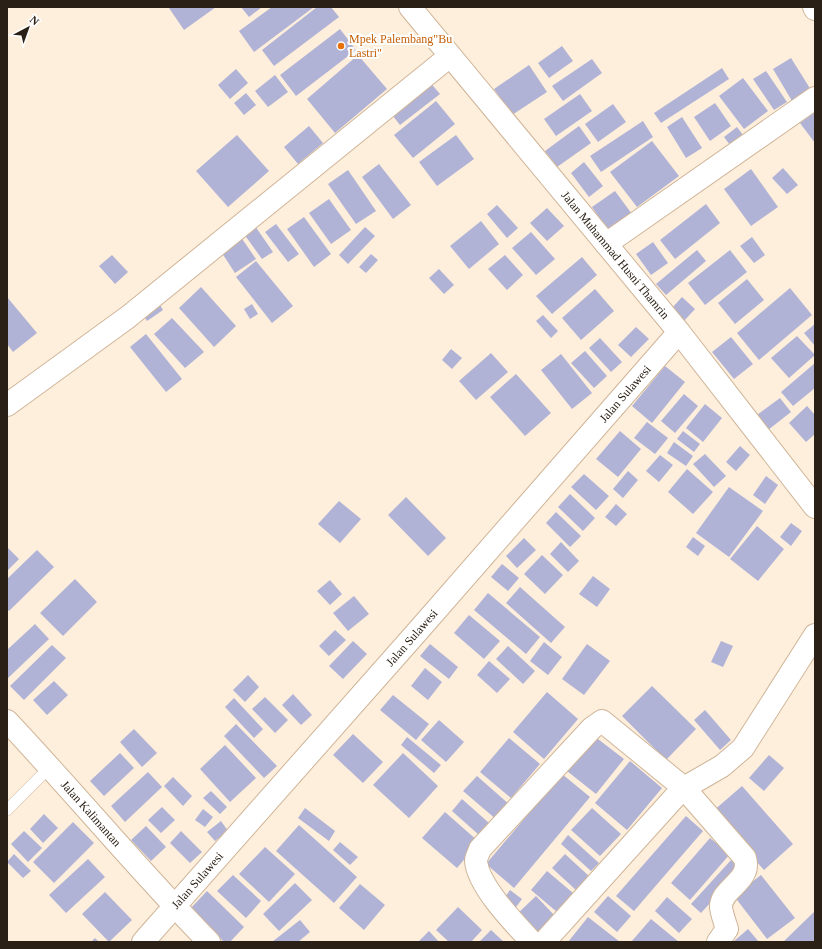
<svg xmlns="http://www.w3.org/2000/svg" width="822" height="949" font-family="'Times New Roman',serif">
<rect width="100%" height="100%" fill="#feeedc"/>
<path fill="#b1b3d6" d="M170,7H216L184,30L169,8Z
M241,7H262L249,17Z
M272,7H314L254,52L239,31Z
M317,7H331L339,17L274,66L262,50Z
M340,29L356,50L296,96L280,75Z
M562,46L573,61L549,78L538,63Z
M358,55L387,89L335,133L307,99Z
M791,58L811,90L792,101L773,69Z
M592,59L602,73L563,101L552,86Z
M529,65L547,92L512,115L494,89Z
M722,68L729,79L661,123L654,113Z
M236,69L248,83L230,99L218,85Z
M766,71L787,102L774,110L753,79Z
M275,75L288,92L268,107L255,91Z
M743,78L768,111L744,129L719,96Z
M428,80L440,94L400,125L389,111Z
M246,93L256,105L244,115L234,103Z
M580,94L592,111L556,136L544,119Z
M436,101L455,124L413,158L394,135Z
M715,103L731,126L710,141L694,117Z
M613,104L626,122L598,142L585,124Z
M815,112V143L800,123Z
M682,117L702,148L686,158L667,127Z
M643,121L653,137L601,172L590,156Z
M309,126L323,143L298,164L284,147Z
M579,126L591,143L557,167L545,151Z
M737,127L746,139L733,149L724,137Z
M237,135L269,171L228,207L196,171Z
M456,135L474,159L437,186L419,162Z
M652,141L679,176L637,207L610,172Z
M584,162L603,186L589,197L571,173Z
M379,164L411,205L393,219L362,177Z
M783,168L798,185L787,194L772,178Z
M751,169L778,207L751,226L724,189Z
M348,170L376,211L356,224L328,184Z
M615,191L632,214L608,230L592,207Z
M329,199L351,230L331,244L309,213Z
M706,204L720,223L675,259L660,240Z
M497,205L518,228L507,238L487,214Z
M547,208L564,226L547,241L530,223Z
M304,217L331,254L314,267L287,229Z
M481,221L499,244L469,269L450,246Z
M276,224L299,254L288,262L265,232Z
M255,226L273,252L262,259L244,234Z
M365,227L375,236L348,264L339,255Z
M531,232L555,259L536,275L512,248Z
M238,233L256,259L235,273L218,247Z
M752,237L765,255L754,263L740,246Z
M653,242L668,263L651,275L636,254Z
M697,250L706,261L666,295L656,284Z
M730,250L747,272L705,305L688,283Z
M371,254L378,260L366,273L359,267Z
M112,255L128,272L115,284L99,266Z
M505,255L523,275L507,290L488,269Z
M582,257L597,275L552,314L536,296Z
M256,261L293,306L272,323L236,277Z
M439,269L454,285L444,294L429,278Z
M747,279L764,300L735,324L718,303Z
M201,287L236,326L214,347L179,308Z
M790,288L812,315L759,360L737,333Z
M595,289L614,311L581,340L562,318Z
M7,297L37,333L13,352L7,344Z
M682,297L695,309L684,321L671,309Z
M157,300L163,310L147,321L141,311Z
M252,304L258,314L250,319L244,309Z
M543,315L558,331L551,338L536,321Z
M172,318L204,352L185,368L154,334Z
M815,324V346L804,333Z
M636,327L649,339L631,357L618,345Z
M146,334L182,379L166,392L130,347Z
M797,336L815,355L789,378L771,358Z
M731,337L753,364L734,379L712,352Z
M600,338L622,362L611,372L589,348Z
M451,349L462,358L452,369L442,360Z
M585,351L607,376L594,388L571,363Z
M491,353L508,372L476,400L459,381Z
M561,354L592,393L572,409L541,370Z
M815,363V388L793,406L781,392Z
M665,366L685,382L652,423L632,406Z
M516,374L551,413L525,436L490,397Z
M684,394L698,406L675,433L661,421Z
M780,398L791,412L768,430L757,415Z
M705,404L722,418L703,442L686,428Z
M807,406L815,415V434L806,442L789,423Z
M647,422L668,438L655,454L634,438Z
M620,431L641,449L618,477L596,459Z
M683,431L700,444L694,452L677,439Z
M674,442L693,456L686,466L667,453Z
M740,446L750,455L736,471L726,462Z
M705,454L726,476L714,487L693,464Z
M660,455L673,465L659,482L646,471Z
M687,469L713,492L693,514L668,492Z
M628,471L638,480L623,498L613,489Z
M584,474L609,496L596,510L571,487Z
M766,476L778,485L765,504L753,495Z
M729,487L763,511L729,557L696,533Z
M570,494L595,518L583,531L558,507Z
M406,497L446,538L428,556L388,515Z
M339,501L361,519L340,543L318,524Z
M616,504L627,514L616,526L605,517Z
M556,512L581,536L570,547L546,523Z
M791,523L802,531L791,546L780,537Z
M757,526L784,549L758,581L730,559Z
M693,537L705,546L698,556L686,547Z
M524,538L536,550L517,568L506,556Z
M561,542L579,561L568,572L550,554Z
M7,547L19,559L7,571Z
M37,550L54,567L9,611L7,609V579Z
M542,555L563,575L545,594L524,574Z
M502,564L519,578L508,591L491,577Z
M593,576L610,589L597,607L579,594Z
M75,579L97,602L63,636L40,613Z
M330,580L342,594L330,605L317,591Z
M520,587L565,627L551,643L506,603Z
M488,593L540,637L526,654L474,610Z
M354,596L369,614L348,631L333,613Z
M469,615L500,641L484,659L454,633Z
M35,624L49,639L7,679V650Z
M335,630L346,640L329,656L319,646Z
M353,641L367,654L343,679L329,666Z
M721,641L733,646L723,667L711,662Z
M544,642L562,657L548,675L530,661Z
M430,644L458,667L449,679L420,656Z
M587,644L610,661L584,695L562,679Z
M52,645L66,658L24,700L10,686Z
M508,646L535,671L523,684L496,659Z
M489,661L510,679L497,693L477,675Z
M425,668L442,682L428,700L411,686Z
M248,675L259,687L245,702L233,690Z
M54,681L68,695L47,715L33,700Z
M652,686L696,729L666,760L622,716Z
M547,692L578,719L544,759L513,732Z
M293,694L312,715L301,725L282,705Z
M393,695L429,724L416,740L380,710Z
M265,697L288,720L275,733L252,709Z
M234,698L263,729L254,738L225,707Z
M705,710L731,740L720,750L694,720Z
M439,720L464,742L446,762L421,740Z
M236,724L277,766L264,778L224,736Z
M134,729L157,753L142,767L120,742Z
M353,734L383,762L363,783L333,755Z
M594,736L624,759L596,794L567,771Z
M407,737L441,765L434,773L401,745Z
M509,738L540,764L511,798L480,772Z
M225,745L256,778L230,802L200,769Z
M120,753L134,768L104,796L90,781Z
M403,753L438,786L409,818L373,785Z
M769,755L784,768L764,791L749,778Z
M630,761L662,788L627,830L595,803Z
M148,772L162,787L125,822L111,806Z
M562,774L590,797L514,888L486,864Z
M477,776L510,805L497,820L463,791Z
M173,777L192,796L183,806L164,786Z
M742,786L793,844L764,870L712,812Z
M211,791L227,807L220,814L203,798Z
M462,799L489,823L479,835L452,811Z
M162,807L175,820L161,833L148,820Z
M305,808L335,831L329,841L298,818Z
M592,808L621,834L600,856L571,830Z
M203,809L213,817L205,827L195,820Z
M445,812L479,842L457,868L422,838Z
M44,814L58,828L43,843L30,829Z
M686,816L703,831L634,911L616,896Z
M221,821L228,831L215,841L207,832Z
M73,822L94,843L54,883L33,862Z
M299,825L357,877L334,903L276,851Z
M146,826L166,847L151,861L131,840Z
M24,831L42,848L28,862L11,844Z
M181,831L202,852L190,863L170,843Z
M568,835L599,863L591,871L561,844Z
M710,838L730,854L690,900L671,883Z
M340,842L358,857L350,865L333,850Z
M265,847L295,874L269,902L239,874Z
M14,854L31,871L23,878L7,862Z
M565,854L590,877L577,891L552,868Z
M88,859L105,877L66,913L49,895Z
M732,859L742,868L701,913L691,904Z
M547,871L573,893L557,912L531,890Z
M233,875L261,901L246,918L217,891Z
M761,875L795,918L767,939L734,896Z
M295,883L312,900L279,931L263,914Z
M360,884L385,905L364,930L339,908Z
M510,890L522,899L513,911L501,903Z
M207,891L244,927L230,942H224L190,909Z
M105,892L132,920L109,942L82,914Z
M536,896L555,916L535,937L515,916Z
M608,896L631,916L617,932L594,912Z
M667,897L692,919L679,933L655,911Z
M458,907L482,930L471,942H449L436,930Z
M815,911V942H783Z
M588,917L620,942H568Z
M651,919L679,942H631Z
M300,920L310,932L298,942H272Z
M748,929L759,942H733Z
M491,930L504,942H479Z
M429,931L439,942H418Z
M95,938L99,942H91Z"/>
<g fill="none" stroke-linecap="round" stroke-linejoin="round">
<g stroke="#cfb598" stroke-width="12">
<path id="service" d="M7,810L50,767"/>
</g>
<g stroke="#cfb598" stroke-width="24">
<g id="minor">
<path d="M814,7L815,9"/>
<path d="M606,244L815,98"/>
<path id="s1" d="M7,721C76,794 139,871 209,942"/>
<path d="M532,942C515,924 478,886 476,861C476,857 479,853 480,849L592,728L602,721L684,788L745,858C752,882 720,888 721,908C722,914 725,923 727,929L718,942"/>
<path d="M544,942L674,798L684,788L722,766L743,748L815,635"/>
</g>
</g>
<g stroke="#cfb598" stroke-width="24">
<g id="tertiary">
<path d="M7,405L128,317L450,56"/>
<path id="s2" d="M143,942L417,632L679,332"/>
</g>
</g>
<g stroke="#cfb598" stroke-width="24">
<g id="secondary">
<path id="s3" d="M410,7L679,332L815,507"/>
</g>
</g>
<use href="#service" stroke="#fff" stroke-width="11"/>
<use href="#minor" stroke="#fff" stroke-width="22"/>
<use href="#tertiary" stroke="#fff" stroke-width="22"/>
<use href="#secondary" stroke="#fff" stroke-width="22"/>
</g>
<circle fill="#e8710a" stroke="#fff" stroke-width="1.5" cx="341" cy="46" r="4"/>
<g text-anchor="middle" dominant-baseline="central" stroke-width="4" stroke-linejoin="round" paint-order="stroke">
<g font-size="12" fill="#c56008" stroke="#fff" text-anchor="start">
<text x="349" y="39">Mpek Palembang"Bu<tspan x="349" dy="14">Lastri"</tspan></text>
</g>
<g font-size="12" fill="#2a2015" stroke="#fff">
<text stroke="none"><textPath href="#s3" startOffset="322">Jalan Muhammad Husni Thamrin</textPath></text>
<text stroke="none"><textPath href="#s2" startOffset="730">Jalan Sulawesi</textPath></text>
<text stroke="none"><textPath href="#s2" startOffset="406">Jalan Sulawesi</textPath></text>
<text stroke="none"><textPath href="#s1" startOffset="125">Jalan Kalimantan</textPath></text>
<text stroke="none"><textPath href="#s2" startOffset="82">Jalan Sulawesi</textPath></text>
</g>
</g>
<rect width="822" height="949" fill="none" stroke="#2a2015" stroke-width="16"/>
<g transform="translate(28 28) rotate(41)" stroke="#ffffff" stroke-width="3" paint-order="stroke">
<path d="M0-3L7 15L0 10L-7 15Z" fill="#2a2015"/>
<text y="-6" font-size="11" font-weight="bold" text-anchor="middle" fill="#2a2015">N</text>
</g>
</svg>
